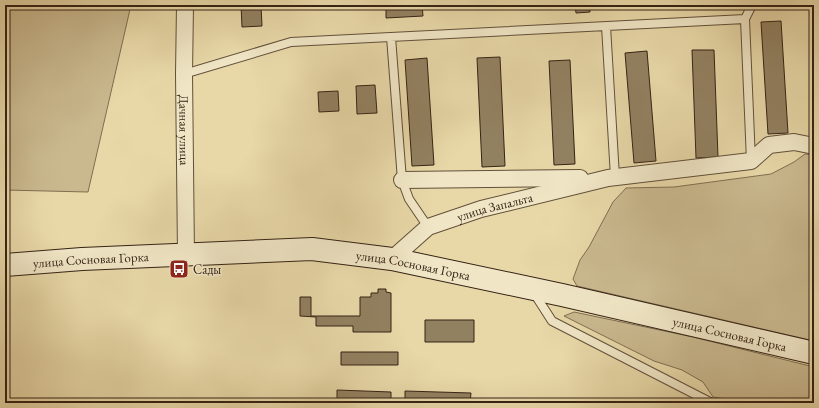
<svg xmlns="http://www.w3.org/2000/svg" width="819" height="408" font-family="'EB Garamond',serif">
<rect width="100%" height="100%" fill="#e8d8a8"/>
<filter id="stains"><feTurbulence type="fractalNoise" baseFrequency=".005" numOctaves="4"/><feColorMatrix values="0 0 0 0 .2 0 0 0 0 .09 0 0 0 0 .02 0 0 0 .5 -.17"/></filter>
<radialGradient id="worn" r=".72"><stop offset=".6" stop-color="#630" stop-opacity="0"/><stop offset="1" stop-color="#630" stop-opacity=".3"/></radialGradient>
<path fill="#cab98f" stroke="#806e52" d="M5,5H131L88,192L5,190Z
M805,154L814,155V341L577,286L573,279L580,260L589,247L613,202L626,188L674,187L771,174L794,162Z
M574,312L693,337L814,367V399H726L713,397L703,382L682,370L654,361L564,316Z"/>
<path fill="#928161" stroke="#352315" d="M241,5H261L262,26L242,27Z
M386,5H422L423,16L386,18Z
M575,5H590V12L576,13Z
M781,21L788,133L768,134L761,22Z
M692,50H714L718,157L696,158Z
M647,51L656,161L634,163L625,53Z
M500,57L505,166L482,167L477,58Z
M427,58L434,165L412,166L405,60Z
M570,60L575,164L554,165L549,61Z
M375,85L377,113L357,114L356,86Z
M338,91L339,111L319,112L318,92Z
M378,289H386V292L391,293V332H353V326H316V317L300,316V297H311V316H360V297H371V293H378Z
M425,320H474V342H425Z
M341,352H398V365H341Z
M337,390L391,392V403L337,401Z
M405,391L471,393L470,403H405Z"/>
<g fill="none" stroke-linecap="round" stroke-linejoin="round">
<g stroke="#62503a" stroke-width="10">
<path id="service" d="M745,19L752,5
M606,26L615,177
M391,37L402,180L409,199L428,227
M184,74L291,42L745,19L751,161
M534,293L552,321L712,403"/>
</g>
<g stroke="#62503a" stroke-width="18">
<g id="minor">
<path id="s1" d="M185,5L184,74L186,255"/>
<path d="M402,180L580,178"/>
<path id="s2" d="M392,259L428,227L481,209L608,178L751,161L769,145L794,142L814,146"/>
</g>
</g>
<g stroke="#352315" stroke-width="24">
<g id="secondary">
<path id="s3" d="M5,265L82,259L312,249L392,259L562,295L814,353"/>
</g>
</g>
<use href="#service" stroke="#f0e6c6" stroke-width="8"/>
<use href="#minor" stroke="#f0e6c6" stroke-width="16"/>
<use href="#secondary" stroke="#f0e6c6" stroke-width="22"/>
</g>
<defs>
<g id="bus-square" transform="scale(1)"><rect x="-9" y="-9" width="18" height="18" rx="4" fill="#8f2418" stroke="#f0e6c6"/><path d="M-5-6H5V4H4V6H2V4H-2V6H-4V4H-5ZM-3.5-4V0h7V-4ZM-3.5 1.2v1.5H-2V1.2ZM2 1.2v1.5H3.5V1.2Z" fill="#fff"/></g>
</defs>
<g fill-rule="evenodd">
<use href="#bus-square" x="179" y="269"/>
</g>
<g text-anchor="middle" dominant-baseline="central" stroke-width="3" stroke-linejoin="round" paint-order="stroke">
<g font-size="13" fill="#352315" stroke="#f0e6c6">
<text stroke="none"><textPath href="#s1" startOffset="125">Дачная улица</textPath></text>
<text stroke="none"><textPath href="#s2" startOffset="118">улица Запальта</textPath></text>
<text stroke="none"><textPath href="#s3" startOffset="86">улица Сосновая Горка</textPath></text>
<text stroke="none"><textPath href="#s3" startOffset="410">улица Сосновая Горка</textPath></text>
<text stroke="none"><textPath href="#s3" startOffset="734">улица Сосновая Горка</textPath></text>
</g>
<g font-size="13" fill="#352315" stroke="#f0e6c6" text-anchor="start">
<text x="193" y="269">Сады</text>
</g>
</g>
<rect width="819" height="408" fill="none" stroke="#e8d8a8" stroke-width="20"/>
<rect x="6" y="6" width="807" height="396" fill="none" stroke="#352315" stroke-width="2"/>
<rect x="10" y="10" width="799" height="388" fill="none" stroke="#352315"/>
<rect width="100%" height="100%" filter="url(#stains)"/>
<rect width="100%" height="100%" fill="url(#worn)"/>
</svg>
